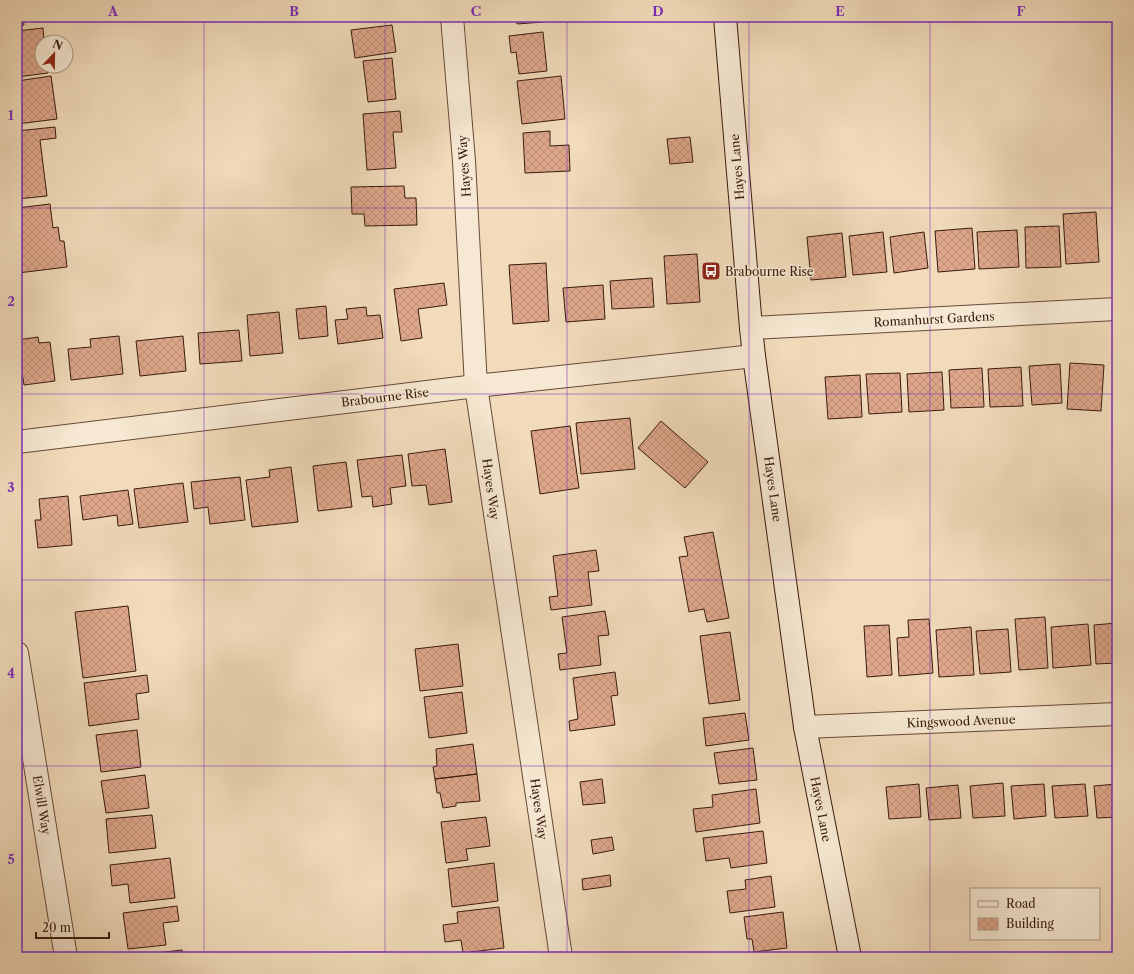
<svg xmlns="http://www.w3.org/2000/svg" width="1134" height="974" font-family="'Libre Caslon Text',serif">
<defs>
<pattern id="building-cross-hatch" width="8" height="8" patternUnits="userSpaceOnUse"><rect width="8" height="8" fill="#dea78b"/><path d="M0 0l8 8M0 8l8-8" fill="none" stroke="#bf8f77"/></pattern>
</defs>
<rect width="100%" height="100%" fill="#f1dbba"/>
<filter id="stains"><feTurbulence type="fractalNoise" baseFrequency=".005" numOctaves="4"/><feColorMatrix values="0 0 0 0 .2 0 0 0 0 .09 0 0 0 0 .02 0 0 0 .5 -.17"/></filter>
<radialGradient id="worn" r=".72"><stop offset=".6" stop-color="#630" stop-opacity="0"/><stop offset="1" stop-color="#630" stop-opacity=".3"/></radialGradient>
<path fill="url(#building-cross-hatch)" stroke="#391a0d" d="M17,17H23L24,25L17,26Z
M517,17H543V22L517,24Z
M392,25L396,52L355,58L351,30Z
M43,28L44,42H42V66H47L48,73L17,77V31Z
M543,32L547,71L519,74L516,52L511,53L509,36Z
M392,58L396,99L368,102L363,61Z
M51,76L57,119L17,124V81Z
M561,76L565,119L522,124L517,81Z
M400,111L402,132H393L396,168L367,170L363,114Z
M55,127L56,138L40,140L47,196L17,199V164H20L17,131Z
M550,131V146L569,145L570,171L525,173L523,133Z
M690,137L693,162L670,164L667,139Z
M404,186L405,198H416L417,225L365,226L364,214H352L351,187Z
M50,204L53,228L58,227L60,241H64L67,267L18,273L17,208Z
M1096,212L1099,262L1066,264L1063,214Z
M1059,226L1061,267L1026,268L1025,227Z
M972,228L975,269L938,272L935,231Z
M1017,230L1019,267L979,269L977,232Z
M883,232L887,272L853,275L849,236Z
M924,232L928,268L894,273L890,237Z
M842,233L846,277L811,280L807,237Z
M697,254L700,302L667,304L664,256Z
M546,263L549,321L513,324L509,265Z
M652,278L654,307L612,309L610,281Z
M444,283L447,305L418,309L422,338L401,341L394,289Z
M603,285L605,319L566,322L563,288Z
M326,306L328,336L299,339L296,309Z
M366,307L367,316L380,315L383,338L338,344L335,320L348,319L346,309Z
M279,312L283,353L250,356L247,315Z
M239,330L242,361L200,364L198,333Z
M119,336L123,374L71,380L68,349L91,347L90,339Z
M183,336L186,371L140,376L136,341Z
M38,337L39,343L50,342L55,381L24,385L23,378L17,379V340Z
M1070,363L1104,365L1101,411L1067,409Z
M1060,364L1062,403L1032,405L1029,366Z
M1021,367L1023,406L990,407L988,369Z
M982,368L984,407L951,408L949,370Z
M942,372L944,410L909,412L907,374Z
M900,373L902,412L869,414L866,374Z
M860,375L862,417L828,419L825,377Z
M630,418L635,469L581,474L576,423Z
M661,421L708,462L685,488L638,448Z
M570,426L579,488L540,494L531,431Z
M445,449L452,502L429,505L426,485L412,486L408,454Z
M402,455L406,486L390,488L392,504L373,507L372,496L362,497L357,460Z
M346,462L352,507L318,511L313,466Z
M291,467L298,522L252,527L246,480L270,477L269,470Z
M240,477L245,520L210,524L208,507L194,509L191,482Z
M183,483L188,522L139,528L134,489Z
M128,490L133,524L118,526L117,515L83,520L80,496Z
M68,496L72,545L38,548L35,520H41L39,499Z
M713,532L729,618L707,622L704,609L689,612L679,557L688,556L684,537Z
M596,550L599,571L588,572L592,605L551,610L549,597L558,596L553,556Z
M128,606L136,671L83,678L75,612Z
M605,611L609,635L598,636L601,665L560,670L558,654L567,653L562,617Z
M1045,617L1048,668L1019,670L1015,619Z
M929,619L933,673L899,676L897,638L909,637L908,620Z
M1117,623V663L1096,664L1094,625Z
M1088,624L1091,665L1053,668L1051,627Z
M889,625L892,675L867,677L864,626Z
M971,627L974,675L939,677L936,630Z
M1008,629L1011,672L980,674L976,631Z
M730,632L740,700L709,704L700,636Z
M458,644L463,686L420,691L415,649Z
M615,672L618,695L611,696L615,725L570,731L569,721L578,719L573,678Z
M147,675L149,692L136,694L139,719L89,726L84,683Z
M462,692L467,733L429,738L424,697Z
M745,713L749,740L706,746L703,718Z
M137,730L141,767L101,772L96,735Z
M473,744L477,774L435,779L433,767L437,766L436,749Z
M753,748L757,780L719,784L714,753Z
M477,774L480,801L456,803V806L443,808L440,793H437L435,779Z
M145,775L149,808L106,813L101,781Z
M602,779L605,803L583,805L580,782Z
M1003,783L1005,816L973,818L970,786Z
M919,784L921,817L889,819L886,787Z
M1044,784L1046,816L1014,819L1011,786Z
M1085,784L1088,816L1055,818L1052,786Z
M1117,784V817L1097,818L1094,786Z
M958,785L961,818L929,820L926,788Z
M756,789L760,823L696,832L693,809L713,807L712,795Z
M152,815L156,848L109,853L106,819Z
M486,817L490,846L466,849L468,860L446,863L441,822Z
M763,831L767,863L731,868L729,858L706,861L703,838Z
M612,837L614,850L593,854L591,840Z
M170,858L175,898L130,903L128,884L112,886L110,865Z
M494,863L498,901L452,907L448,869Z
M610,875L611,886L583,890L582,879Z
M771,876L775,907L730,913L727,891L746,889L745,880Z
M177,906L179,921L163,923L166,945L128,949L123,913Z
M499,907L504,948L463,953L461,940L445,942L443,925L458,923L457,912Z
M783,912L787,948L754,952L752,939H747L744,917Z
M182,950L183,957H130V956Z
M509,953L510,957H479Z"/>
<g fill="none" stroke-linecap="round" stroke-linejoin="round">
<g stroke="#674a38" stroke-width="24">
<path id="minor" d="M452,17L464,161L476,386L561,957
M751,328L1117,309
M17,442L476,386L754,356
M17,653L66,957
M805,727L1117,714"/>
</g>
<g stroke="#391a0d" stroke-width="24">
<path id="secondary" d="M725,17L751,328L754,356L805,727L850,957"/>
</g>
<use href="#minor" stroke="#f6e8d2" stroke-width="22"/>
<use href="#secondary" stroke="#f6e8d2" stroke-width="22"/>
</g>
<path fill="none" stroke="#7b2cbf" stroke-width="1" stroke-opacity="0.55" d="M204,17V957M385,17V957M567,17V957M749,17V957M930,17V957M17,208H1117M17,394H1117M17,580H1117M17,766H1117"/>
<defs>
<g id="bus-square" transform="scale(1)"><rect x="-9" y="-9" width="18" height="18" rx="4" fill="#8f2418" stroke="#f6e8d2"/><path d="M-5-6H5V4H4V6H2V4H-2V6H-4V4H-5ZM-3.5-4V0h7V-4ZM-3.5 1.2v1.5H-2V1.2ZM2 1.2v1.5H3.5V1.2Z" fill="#fff"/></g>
</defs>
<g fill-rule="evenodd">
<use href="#bus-square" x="711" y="271"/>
</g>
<g text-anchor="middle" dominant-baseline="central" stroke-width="3" stroke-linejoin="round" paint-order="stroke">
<g font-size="12" fill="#391a0d" stroke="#f6e8d2">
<text transform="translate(464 166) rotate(-94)">Hayes Way</text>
<text transform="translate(737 167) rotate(-95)">Hayes Lane</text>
<text transform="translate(934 319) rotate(-3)">Romanhurst Gardens</text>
<text transform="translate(385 397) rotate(-7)">Brabourne Rise</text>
<text transform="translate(491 489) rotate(82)">Hayes Way</text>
<text transform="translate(773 489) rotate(82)">Hayes Lane</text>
<text transform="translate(961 721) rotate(-2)">Kingswood Avenue</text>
<text transform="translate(42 805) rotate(81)">Elwill Way</text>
<text transform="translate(539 809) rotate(82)">Hayes Way</text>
<text transform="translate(821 809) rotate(79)">Hayes Lane</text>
</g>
<g font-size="12" fill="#391a0d" stroke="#f6e8d2" text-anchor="start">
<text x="725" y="271">Brabourne Rise</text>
</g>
</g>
<rect width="1134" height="974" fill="none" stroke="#f1dbba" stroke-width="44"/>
<rect x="970" y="888" width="130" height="52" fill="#f6e8d2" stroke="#aa9683"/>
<rect x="978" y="901" width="20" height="6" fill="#f6e8d2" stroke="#aa9683"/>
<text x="1006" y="908" font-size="12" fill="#391a0d">Road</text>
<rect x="978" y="918" width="20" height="12" fill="url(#building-cross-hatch)" stroke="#aa9683"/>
<text x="1006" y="928" font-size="12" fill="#391a0d">Building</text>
<g transform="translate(54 54) rotate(22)"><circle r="19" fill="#f6e8d2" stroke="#aa9683"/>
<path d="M0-3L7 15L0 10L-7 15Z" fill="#8f2418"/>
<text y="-6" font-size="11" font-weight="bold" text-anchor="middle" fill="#391a0d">N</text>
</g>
<path d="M36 932v6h73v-6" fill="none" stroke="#391a0d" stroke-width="2"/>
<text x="42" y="932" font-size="12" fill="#391a0d" stroke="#f6e8d2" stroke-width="3" paint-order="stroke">20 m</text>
<rect x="22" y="22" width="1090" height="930" fill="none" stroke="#7b2cbf" stroke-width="1.5"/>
<g font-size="13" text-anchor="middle" font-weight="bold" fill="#7b2cbf">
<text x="113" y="16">A</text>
<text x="294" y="16">B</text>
<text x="476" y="16">C</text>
<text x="658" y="16">D</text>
<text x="840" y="16">E</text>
<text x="1021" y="16">F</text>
<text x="11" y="120">1</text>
<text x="11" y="306">2</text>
<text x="11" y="492">3</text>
<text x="11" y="678">4</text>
<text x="11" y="864">5</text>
</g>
<rect width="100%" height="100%" filter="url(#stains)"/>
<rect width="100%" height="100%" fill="url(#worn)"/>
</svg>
